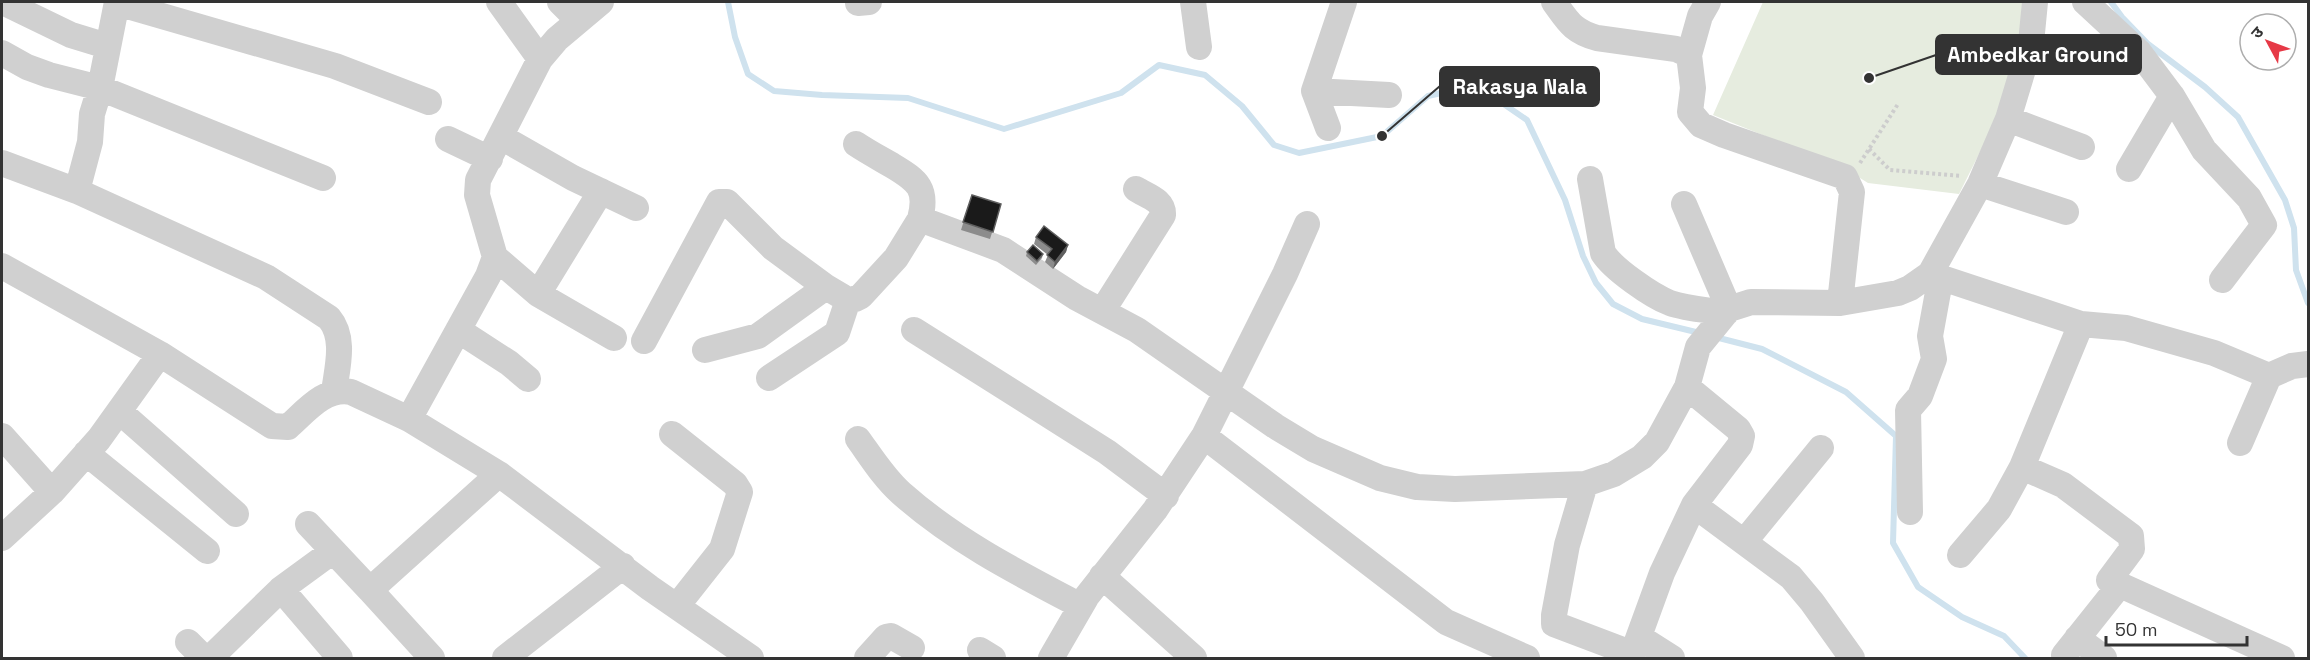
<svg xmlns="http://www.w3.org/2000/svg" width="2310" height="660" font-family="'Space Grotesk','Noto Sans Devanagari',sans-serif">
<rect width="100%" height="100%" fill="#fff"/>
<path fill="#e6ecdf" d="M1763,2H2022L2021,41L1993,126L1959,194L1868,183L1844,168L1713,115Z"/>
<g fill="none" stroke-linecap="round" stroke-linejoin="round">
<path stroke="#cfe2ee" stroke-width="6" d="M728,2L735,37L748,74L774,91L822,95L908,98L1004,129L1121,93L1159,65L1205,75L1242,106L1274,145L1299,153L1382,136L1428,96L1476,85L1527,120L1565,200L1583,256L1596,283L1613,304L1642,319L1700,333
M2111,2L2122,17L2148,44L2205,87L2238,117L2285,200L2294,228L2296,270L2308,303
M1715,337L1762,349L1846,392L1896,436L1893,543L1918,587L1962,617L2004,636L2025,658"/>
<path stroke="#cdcdcd" stroke-width="4" stroke-dasharray="3 3" stroke-linecap="butt" d="M1869,149L1890,170L1961,176
M1860,163L1898,104"/>
<path stroke="#d0d0d0" stroke-width="26" d="M499,2L540,59
M560,2L578,20
M1193,2L1199,47
M1554,2C1568,21 1572,31 1597,38L1676,49L1689,55L1693,88L1690,112L1701,125L1724,135L1845,177L1852,192L1840,303
M2085,2L2139,52L2172,96L2204,150L2249,198L2264,225L2222,280
M117,3L335,66L429,102
M858,3L869,2
M7,4L71,35L107,46
M2,53L27,67L49,75L100,88L323,178
M1689,55L1700,16L1708,2
M1314,91L1389,95
M2008,119L2082,147
M1328,128L1314,91L1344,2
M501,137L573,178L636,208
M448,139L490,159
M856,144C868,152 881,159 893,166C918,181 928,189 920,219
M2,163L77,191L266,277L329,318C346,338 337,368 334,392
M2129,169L2172,96
M1590,179L1603,253C1613,269 1652,296 1670,303C1687,309 1708,310 1726,313
M1980,184L2066,212
M77,191L90,142L92,114L100,88L117,2
M1684,204L1729,309
M495,257L538,294L614,338
M2,266L160,354
M1930,274L2081,324L2126,328L2214,353L2269,376L2292,366L2308,364
M538,294L601,191
M1103,310L1163,215C1164,200 1147,196 1136,189
M458,330L509,363L528,379
M914,330L1107,452L1166,496
M644,341L719,202H727L773,248L826,287L848,300L855,299L861,296L896,258L920,219L1003,250L1077,298L1137,330L1275,426L1313,449L1380,478L1417,487L1455,489L1585,484L1614,474L1642,457L1657,442L1687,387L1698,347L1729,309L1751,302L1840,303L1898,293L1910,288L1930,274L1980,184L2008,119L2031,43L2035,2
M705,350L758,336L826,287
M769,378L837,333L848,300
M119,411L236,514
M409,419L488,276L495,257L477,195L478,180L540,59L557,39L601,2
M672,434L735,484L740,492L722,549L677,606
M2,436L52,492
M1204,436L1446,622L1527,658
M858,439C871,457 884,478 901,493C955,541 1018,573 1081,606
M2240,443L2269,376
M86,453L207,551
M2022,467L2063,485L2131,536L2132,549L2109,580L2282,658
M1585,484L1567,545L1554,615V624L1633,654
M1694,505L1791,577L1812,602L1852,658
M1910,512L1908,410L1920,396L1934,359L1930,336L1938,292L1930,274
M308,524L370,590L499,474
M2,538L52,492L99,439L160,354L272,426L288,427C306,411 325,387 351,392L409,419L499,474L650,588L751,658
M1744,542L1821,448
M1960,555L1999,509L2022,467L2081,324
M1102,576L1194,658
M281,589L340,658
M370,590L432,658
M1639,637L1672,658
M2077,638L2104,658
M188,642L204,658
M980,650L993,658
M2064,655L2119,586
M210,658L281,589L333,551
M505,658L623,566
M867,658L886,637L891,636L912,648
M1051,658L1087,596L1155,510L1204,436L1285,274L1307,224
M1631,658L1662,573L1694,505L1740,445L1742,436L1738,429L1687,387"/>
</g>
<path fill="#8c8c8c" d="M972,195L1001,204L990,239L961,230Z
M1036,237L1068,245L1066,252L1053,269L1045,262L1048,255L1034,244Z
M1027,252L1043,254L1042,258L1036,265L1026,256Z"/>
<path fill="#5f5f5f" d="M1068,245L1066,252L1053,269L1055,262Z"/>
<path fill="#1a1a1a" stroke="#5f5f5f" stroke-width="1.5" d="M972,195L1001,204L993,232L963,222Z
M1044,226L1068,245L1055,262L1047,255L1052,249L1036,237Z
M1033,245L1043,254L1037,261L1027,252Z"/>
<path fill="none" stroke="#333" stroke-width="2" d="M1869 78L1936 55M1382 136L1440 86"/>
<g fill="#333" stroke="#fff" stroke-width="2">
<circle cx="1869" cy="78" r="6"/>
<circle cx="1382" cy="136" r="6"/>
</g>
<g fill="#333" stroke="#333" stroke-width="2">
<rect x="1936" y="35" width="205" height="39" rx="6"/>
<rect x="1440" y="67" width="159" height="39" rx="6"/>
</g>
<g font-size="21" text-anchor="middle" font-weight="bold" fill="#fff">
<text x="2038" y="62">Ambedkar Ground</text>
<text x="1520" y="94">Rakasya Nala</text>
</g>
<rect width="2310" height="660" fill="none" stroke="#333333" stroke-width="6"/>
<g transform="translate(2268 42) rotate(311)"><circle r="28" fill="#ffffff" stroke="#adadad" stroke-width="1.5"/>
<path d="M0-4.5L10 22L0 15L-10 22Z" fill="#e63946"/>
<text y="-9" font-size="16" font-weight="bold" text-anchor="middle" fill="#333333">उ</text>
</g>
<path d="M2106 636v9h141v-9" fill="none" stroke="#333333" stroke-width="3"/>
<text x="2115" y="636" font-size="18" fill="#333333" stroke="#ffffff" stroke-width="4.5" paint-order="stroke">50 m</text>
</svg>
